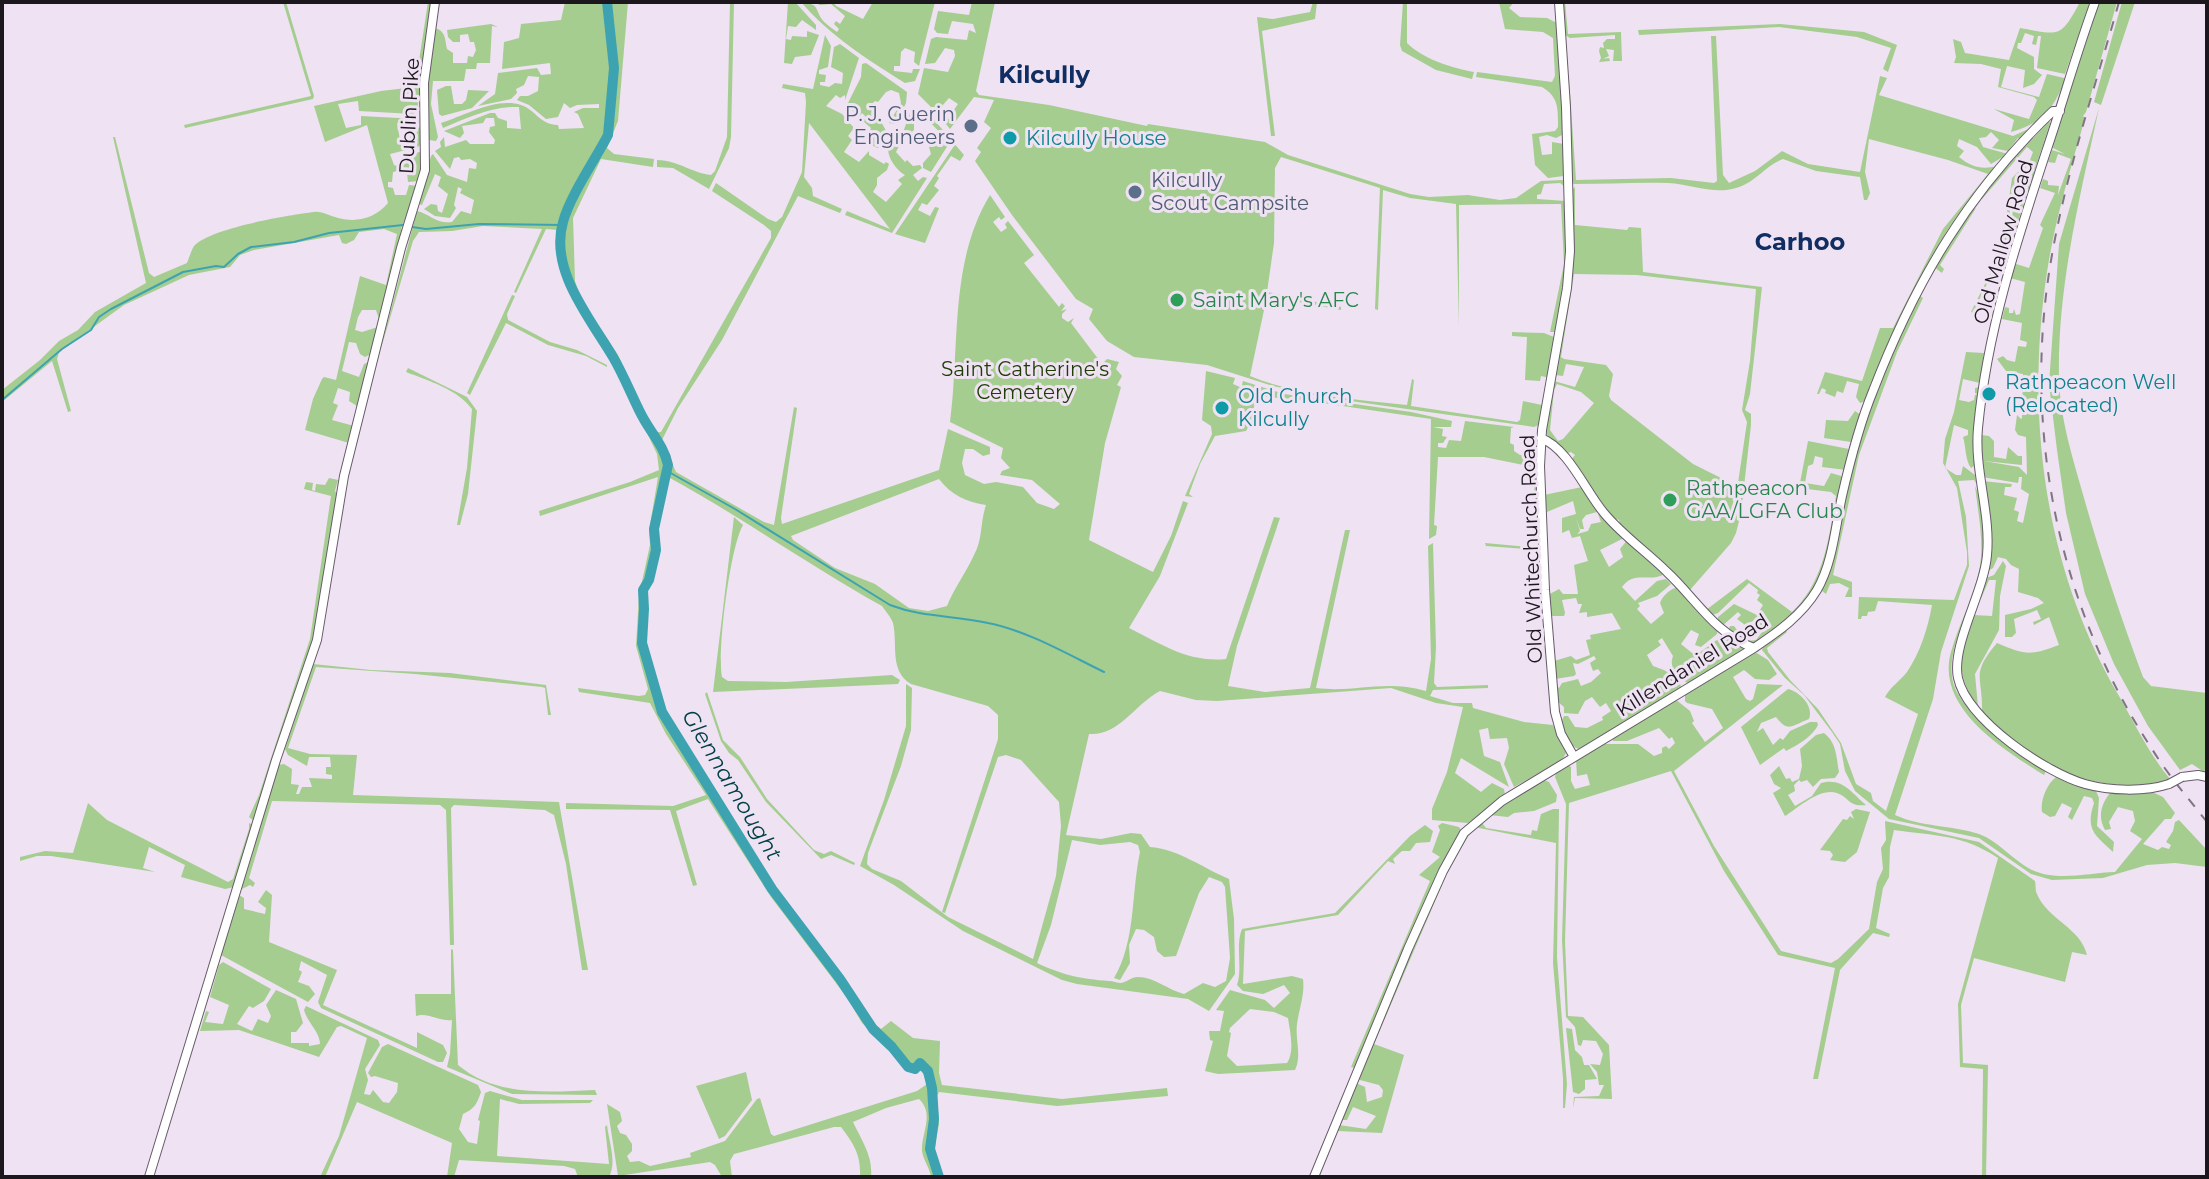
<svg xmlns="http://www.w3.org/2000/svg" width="2209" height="1179" font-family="Montserrat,sans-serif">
<rect width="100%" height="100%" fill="#efe2f2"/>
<path fill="#a5cd90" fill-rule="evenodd" d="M283,2H286L314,96L313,99L185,128L184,125L311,96Z
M428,2H432L417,111L413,114L359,111L358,101L338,104L346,128L361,125V116L418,119L419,123H397L400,140L410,138L412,129L422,127L421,144L418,147L390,154L394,165L400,167L408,162L411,154L424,151L420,181L408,182L407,173H401V170L393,172L392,182H388V187L393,188L395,195H406L409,185L418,186L401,229L404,230L379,319L376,310H362L358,317L355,330L362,332L378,327L371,354L365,357L360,354L356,343L349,342L342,371L359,377L364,364L369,362L357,406L349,401L350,392L338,388L333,403L338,405L332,420L354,426L349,443L305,430L313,399L322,379L324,377L336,380L360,276L386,285L397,234L384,229L359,232L354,240L346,244L342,243L339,235L254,250L240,255L230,267L189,275L124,305L59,352L57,359L71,411L68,412L52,361L2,402V390L40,360L59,341L78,330L95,312L146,283L113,137H115L149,273L154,277L187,263C189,258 191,251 194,246C210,228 289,215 314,212C322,211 330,216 338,218C358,223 375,218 388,203L367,125L325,142L314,106L381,91L415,87Z
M565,2H628L618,121L607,148L614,154L654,159L653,167L601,159L573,218L575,281L580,297L618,355L636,396L656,432H661L771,238V231L764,225L712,191L716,183L768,219L776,222L782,217L802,172L806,102L805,93L782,88L783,84L813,89L825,35L831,46L828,67L819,70V74L826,75L825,82H820V85L829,87L835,83L842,84L843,73L831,67L834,47L840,44L859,58L845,100V95L840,98L836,95L826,106L842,114L854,128L848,136L852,140L844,152L859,162L869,151V155L884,164L886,162L889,164L887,170L877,178V185L873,192L886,202L902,184L898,180L905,175C899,172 889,161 888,150L893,142H901L896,152L905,162L907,160L913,166L920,165L922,168L913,175L918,181L923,177L927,178L892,233L845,215L847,211L890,229L809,123L804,177L812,188L813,196L842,209L840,213L798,196L722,340L678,408L662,440L676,472L764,522L774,525L794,407L797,408L781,518L782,524L939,470L948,429L990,447V454L983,456L973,449H965L962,463L965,475L984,484L996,482L1023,487L1037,503L1054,509L1060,504L1032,480L1000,475L1002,471L1010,468L1001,458L1003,448L950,422C960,347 949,262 990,195L1005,217L1001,220L999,217L993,222L1001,232L1007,228L1005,224L1008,221L1034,255L1024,263L1059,307L1062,303L1065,306L1061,311L1067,309L1062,314V318L1068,322L1074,318L1071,323L1102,364L1107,359L1119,362L1116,369L1122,376L1117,385L1121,387L1105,443L1089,540L1153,572L1171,536L1183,501L1188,503L1160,576L1129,628C1161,644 1189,663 1226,659L1274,517L1280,518L1237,646L1228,686L1265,692L1310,688L1345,530H1350L1316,688C1356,693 1383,679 1426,691L1431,659L1428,546L1433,543L1436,647L1434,683L1437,687L1488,685V688L1433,690L1430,696L1453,703H1472L1473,708L1524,722L1553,725L1566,753L1562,760L1514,787L1504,764L1509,748L1507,738L1490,739L1488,728L1479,730L1484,756L1500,762L1509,787L1461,758L1455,773L1481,792L1492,783L1504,789L1505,795L1468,823L1432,820V809L1447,772L1463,707L1436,703L1391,688L1217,701L1196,700L1160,691C1135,704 1119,736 1089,734L1066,835L1101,839L1131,833L1141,834L1150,847C1178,849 1203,868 1229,879L1234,919L1235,974L1209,1011L1188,999L1077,984L1062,980L963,931L894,885L860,866L884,800L906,726V684L912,688L911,730L901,766L868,853L867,864L872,869L901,881L948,917L1033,959L1056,876L1061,826L1059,802L1021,760L1006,755L998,757L945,913L942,912L998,739V715L988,706L911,684C889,671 898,645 893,623C891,617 886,612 882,606C810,566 743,518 670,478L667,479L656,530L658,552L652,580L645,594V643L668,721L778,893L847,982L870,1020L881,1029L891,1021L913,1038L940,1041L939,1073L942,1085L1062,1099L1167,1088L1168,1096L1057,1106L939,1092L937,1096L939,1124L934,1151L943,1177H931C930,1168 923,1160 922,1151C921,1133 935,1114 919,1099L886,1108L853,1122C862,1141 873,1156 871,1177H860C861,1155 854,1144 841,1127H834L734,1154L730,1161L732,1177H722L715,1165L710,1162L618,1176L607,1104L620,1112L622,1121L617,1126L620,1133L626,1135L632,1144V1151L627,1156L630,1162L639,1161L650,1166L691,1157L690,1153L725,1141L757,1099L760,1098L771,1134L774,1136L917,1091L927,1084L922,1071L908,1072L888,1047L862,1023L848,999L771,897L708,799L676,811L697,885L693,886L670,810L566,809V803L673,806L706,795L666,734L650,703L579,692L578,688L639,696L645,695L648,689L636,646L639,595L650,545L649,531L658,477L540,516L539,511L630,482L659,470L657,454L619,374L570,294L560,263L558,230L546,229L516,293L514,292L542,229L483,226L452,231L419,232L413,241L379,355L417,211C430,214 436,224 452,222L461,211L471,214L474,200L460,193L462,189L458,187L454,205L456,208L450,218L435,216L424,209L431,204L437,205L438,211L442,213L448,194L438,186L441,177L435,174L422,205L419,204L431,156L433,154L447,175L467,182L469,168L476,169L477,163L470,159L461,160L459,157L454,158L450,169L435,151L441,147L440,142L444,137L445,147L466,140L470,144H494L495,140L489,132L490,127L495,126L494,118H486L483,123L462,126L464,133L460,138L444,131L490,113H495L498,118L507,121V128L521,129L519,107C491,106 468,118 443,128L441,123C464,116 496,97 521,105C536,110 540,125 558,125L559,129L584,128L578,114L574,112L583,108H599V104L577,105L570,108L564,103L558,117L546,119L529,105L517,100L520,96H528L538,91L539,77L528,76L524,85L516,89L517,93L511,99L478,106L495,94L498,73L537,68L541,75L551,74L550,63L502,69L504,42L519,38L521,24L561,20ZM939,479C951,495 967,502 986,505C980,522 983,539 974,555C966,573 954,588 947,606L928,611L909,608L875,584L835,568L793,540L791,536ZM1072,840L1100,845L1130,842L1138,845L1140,852C1131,894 1136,941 1114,978L1120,980L1130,963L1129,945L1136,929L1144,930L1154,937L1157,951L1164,957L1176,956L1199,893L1209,877L1222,882L1225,887L1230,958L1226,981L1215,987L1203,983L1184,994C1168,990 1154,977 1138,977C1131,977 1127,982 1121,983C1117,983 1113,981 1109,981C1080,979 1063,975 1037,963L1051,925Z
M730,2H734L731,137L729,148L709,189L673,168L657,167V160C680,161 692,173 711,175L715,171L727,137Z
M788,2H795L816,25V30L802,20L796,27L788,26L786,39L791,40L792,36L807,37V31L819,35L811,55L795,57L792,64L784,63Z
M801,2C818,4 815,7 821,18C825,24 832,28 837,32L839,29L834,24L836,21L840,24L845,16L831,4L820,5L814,2H833L836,6L863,19L873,2H935L919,66L914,62L915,52L905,48L901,52L900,66H894V71L912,73L913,69H920L915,81L905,83C868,60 829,35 801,2Z
M972,2H995L976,91L979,95L1049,105L1147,126L1148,124L1265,142L1288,155L1410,194L1429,197L1468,195L1500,200L1516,198L1541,181L1563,180L1564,186L1560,183L1544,184L1541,194L1537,195V199L1566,201L1567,269L1555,332H1550L1564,264L1561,204L1459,205V327L1456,204L1410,198L1383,190L1378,310L1375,309L1380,188L1281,157L1275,168L1274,243L1267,292L1341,307V310L1267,296L1250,376C1299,396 1355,399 1407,405L1412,379L1414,380L1411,406L1517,422L1520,420L1523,401L1542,405L1547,385L1539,425L1534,427L1329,398L1273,386L1207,365L1134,357L1107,341L1089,319L1093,309L1076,299L1012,215L975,161L981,152L977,148L991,128L984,122L994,100L974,97L950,129L937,113H942L952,122L955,118L951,114L958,104L949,98L942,106L933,109L918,94L924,68L948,72L955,56L954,50L945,48L935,63L925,64L931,39L936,37L967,40L969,30L976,33L973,24L952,21L948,34L937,33L934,29L938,11L969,15Z
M1313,2H1317L1315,19L1262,31L1275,136H1271L1257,17L1273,19L1310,12Z
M1403,2H1407V43C1423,59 1452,68 1474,72L1472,79L1436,70L1402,51L1400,45Z
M1499,2H1514L1509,8L1520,17L1547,18L1557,23L1564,134L1556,138L1547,135L1539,137L1542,155L1552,154V142L1564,144L1566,173L1564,176L1548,178L1535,165L1532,134L1555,131L1558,127C1558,109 1559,97 1542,87L1476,77L1477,72L1552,82L1555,76L1553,38L1543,32L1505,29Z
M1562,2H1565L1568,34L1621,32L1622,61H1613L1614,50L1606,49L1609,56L1603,59L1609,58L1610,61L1599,62L1601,58L1599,51L1600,47L1604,48L1603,43L1607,39H1615V35L1570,38L1565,35Z
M2080,2H2090L2065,74L2037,68L2041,36H2038L2036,45L2032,44L2034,36L2025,33L2021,43H2018L2017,48L2034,57V69L2042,75L2034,84L2023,88L2025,70L2007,66L2001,87L2039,97L2047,74L2064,78L2065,80C2053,110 2042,123 2011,132L2014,120L1994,109L2029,119L2037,100L2034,97L1998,87L2001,69L1981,64L1954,63L1956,57L1953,39L1961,42L1965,53L2009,60L2020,28C2060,35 2060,39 2080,2Z
M2098,2H2117L2086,112L2083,116L2085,118C2071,168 2055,219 2047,272C2025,417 2044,568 2119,696C2135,724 2149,754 2170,779C2159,786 2147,785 2134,785C2068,786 2027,756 1982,712C1983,676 1970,675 1997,643C2025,655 2030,656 2059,645L2049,617L2034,625L2033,622L2041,619L2037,610L2014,619L2016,633L2012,637H2005V615L2031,609L2044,603L2038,598L2018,592L2019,569L2011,565L2006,559L1998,557L1993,568L1988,571L1982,481L2012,484L2011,487H2005L2004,495L2017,498L2014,510L2019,512L2017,521L2023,523L2029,494L2021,489L2022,477H2019L2018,483L1982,477L1981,435L1989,436L1994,441V457L2006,459L2008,447L2018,456H2022V465L1984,461L2019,467L2027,475L2026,437L2018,435L2015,430L2017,415L2021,419L2022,418L2023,374L2006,371L1997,359L2003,356L2007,360L2015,362L2018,346L2026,347L2027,342L2020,340L2022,323L2002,319L2005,307L2009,308V313H2013L2014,309L2016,315L2020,314L2025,282L2010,278L2013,263L2029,268L2043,228L2040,225L2055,193L2040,188L2043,179L2048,181V185L2059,186L2058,195L2071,159L2058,154L2055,163L2048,162L2052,150L2065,154L2051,147Z
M2122,2H2135L2101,105L2094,102Z
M491,24L498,27L492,26L490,63H477L476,69H466L464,81H433L431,104L438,137L436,141L429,140L426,94L435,28C446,31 445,40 447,49L453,53V63H467L468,56L473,57L476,50L474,42H470L468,34L460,35V42H453L448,37L447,30Z
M1780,24L1864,32L1897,45L1888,72L1883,69L1891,48L1857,37L1779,27L1639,35L1638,30Z
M1711,36H1716L1723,175L1729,183L1755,171L1782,151L1808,164L1860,172L1880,76L1887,78L1879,95L2013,136L2033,127L2020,139L2018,138L2008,151L1992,148L1999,140L1991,132L1986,137L1979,138L1983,147L2008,154L1991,164L1977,147L1959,139L1957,146L1964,151L1959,157C1971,167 1982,170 1997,166C1980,189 1960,210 1945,234C1912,286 1889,344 1866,401L1860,403L1856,397L1859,384L1847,381L1843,393L1837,391L1835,397L1825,393L1826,390L1822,388L1819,394H1817L1825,372L1862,381L1880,328H1893L1943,229L1988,174L1948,160L1869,139L1865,172L1870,193L1867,200H1864L1860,177L1816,171L1783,159C1766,165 1755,183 1736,188C1714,195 1691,184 1668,183C1637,182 1606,184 1574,184L1571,182L1569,79L1576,180L1671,178L1714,183L1717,181Z
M866,63L907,92L906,103L896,124L889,123L901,103L899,93L891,90L886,92L878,102L875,101L873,103L876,105L871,114L880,120L888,134L878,148L871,145L869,133L871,128L863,121L866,117L862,113L859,117L847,105L861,77L862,64Z
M446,86H451L454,104H462L466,100L468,90L489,91L472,108L442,116L439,114L437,90Z
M924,108L964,155L960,161L951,156L937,176L939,178L934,186L939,190L927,205L922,203L918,210L930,216L935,207L939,208L925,243L895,234L954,146L950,142L931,172L923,168V163L931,154L929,147L934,141L939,144L945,138L929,121L918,115L914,120V130L905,138L902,135L910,113Z
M2099,108C2080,197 2057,287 2059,379C2060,419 2073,459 2084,498C2101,558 2121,618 2143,677L2151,686L2207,693V765L2204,772L2192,764L2180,770L2148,726L2114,664L2085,594L2066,513L2057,450L2049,384L2059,244Z
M2049,121L2050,123L2028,191V186L2017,180L2022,173L2030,180L2035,164L2031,162L2015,179L2008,222L2016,224V221L2012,219L2013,208L2019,209L2023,195L2026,196L2015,231L2012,230L2010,236L2013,238L2002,273L1993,271L1973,313L1971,312L1995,264L2004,233L2012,178L2030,160L2033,152L2027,147L1982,199V194Z
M1575,187V225L1627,230L1629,227L1641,228L1643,272L1762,287L1750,394L1745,410L1751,414V425L1741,513L1736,533L1731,543L1690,590L1620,525L1619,520L1610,517L1570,461L1575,455L1571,452L1565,454L1545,432L1554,381L1575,387L1584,367L1566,364L1563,376L1555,375L1572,190ZM1574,274L1637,275L1756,289L1750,361L1742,410L1747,422L1738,483L1735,485L1693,464L1611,400L1609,396L1613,374L1606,365L1564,359L1561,357ZM1557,384L1581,392L1594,403L1563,439L1558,441L1550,430L1554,390Z
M1976,208L1940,265L1944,269L1942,273L1934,267L1920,296L1923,298L1897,352L1859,455L1833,575L1852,582V597H1845L1849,588L1839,583L1830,584L1826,594L1821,590C1837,522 1852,453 1876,387C1899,326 1932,267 1968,213Z
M512,295L515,296L507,314L508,320L550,342L577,350L607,365V367L586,356L548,345L506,323L470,395L467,393Z
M1512,332L1544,333L1554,337L1548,381L1546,377L1541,376L1540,381L1525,380L1527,337L1512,336Z
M1966,352L1984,353L1980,383L1963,379L1959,400L1969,402L1974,400L1975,395L1978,394L1975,393V388L1979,387L1974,466L1971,468C1965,460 1966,446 1963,437L1968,435V430L1954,425L1945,468L1956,475H1961L1963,466L1975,475L1976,483L1974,480L1958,481L1966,517L1969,566L1941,652L1933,699L1895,815C1921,827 1951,825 1979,834C1998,841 2012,859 2030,869C2055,882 2088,873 2115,872L2142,839L2130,831L2135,821L2133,811L2118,807L2109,822L2111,829L2105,830C2097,816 2102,803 2110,793L2152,792L2163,797L2175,813L2171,819H2165L2143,844L2158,850L2162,847L2169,849L2171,845L2166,842L2173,831L2175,822L2179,820L2207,850V867L2175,863L2147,865L2103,878L2052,880L2031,874L1979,838L1889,819L1855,791L1845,771L1840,744L1832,732L1804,695L1785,678L1762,650L1763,646L1785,630L1787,632L1767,648L1768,652L1790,680L1818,709L1841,743L1856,784L1871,793L1873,801L1886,811L1918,714L1885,697C1890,687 1900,681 1907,672C1920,653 1928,628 1932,605L1878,601L1875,611L1868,612L1867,616H1862L1861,619H1858L1859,597L1954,600L1967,565V552L1957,488L1943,463L1945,439L1954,412Z
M408,368L467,397L477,411L468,494L460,525H457L467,468L472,409C457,389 429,381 406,372Z
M1206,371L1235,378L1233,384L1251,392L1252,390L1242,385L1243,381L1284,394L1411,412L1452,421L1451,427H1433L1443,429L1442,436L1447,437L1443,443H1438V447L1446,448L1449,440L1461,441L1465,421L1514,427L1511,428L1510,443L1514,445V451L1520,455L1531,456L1536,466L1541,548L1538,550L1486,546L1485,543L1538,548L1533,467L1484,457H1438L1434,525L1437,526L1436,535L1429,539L1431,419L1302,400L1255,396L1253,418L1246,431L1215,436L1200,464L1189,494L1193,497L1185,496L1212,434L1211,426L1202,420Z
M1855,411L1861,415L1851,442L1824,438L1826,420L1848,421Z
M1808,441L1849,449L1852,446L1846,470L1822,467L1823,458L1815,456L1813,464L1808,466L1805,483L1824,486L1831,473L1841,476L1843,479C1835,519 1831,564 1808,599C1796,618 1774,631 1756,644H1750L1728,632L1730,626H1734L1746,641L1756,640L1762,632L1753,621L1745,625L1737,619L1741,615L1738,612L1721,627L1717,623L1718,617L1734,604L1757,615L1763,605L1757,600L1760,595L1757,593L1758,590L1749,583L1718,613L1710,616L1692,593L1706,610L1747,579L1792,612C1824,582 1829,538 1836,496L1831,492L1799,488Z
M329,478L338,480L335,491L337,494L313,641L254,821L249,817L259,795L310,639L331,496L304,489L306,482L313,483L312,490L315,491L316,484L325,485Z
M1975,486C1987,510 1985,559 1976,587C1967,619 1939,662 1958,694C1978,728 2015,749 2046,771L2044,775C2004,750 1935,708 1951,652C1959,623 1975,596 1980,566C1984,540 1978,512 1975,486Z
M1582,487L1597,509V512L1586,515L1582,520L1584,529H1580L1576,518L1580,531L1577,534L1588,531L1591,524L1601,522L1598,514L1601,515L1624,535L1622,539L1600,550L1609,567L1623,557L1620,549L1628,539L1665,574C1649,583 1634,570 1622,587L1635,601L1657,581L1666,579L1671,584L1657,596L1638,603L1640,606L1637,609L1651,624L1664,613L1660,603C1663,595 1671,588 1679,587L1718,629L1717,634L1701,647L1695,645L1699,634L1691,630L1681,644L1692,653H1699L1725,634L1745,650L1689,684C1679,678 1668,669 1673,656L1662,638L1658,641L1661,645L1647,655L1653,666C1664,670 1682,676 1681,689L1580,749C1568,747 1563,732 1561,722L1564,716H1568L1575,727L1587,728L1603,720L1602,717L1611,711L1606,703L1600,707L1592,697L1585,701L1578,714L1564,713V707L1557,701L1556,686L1559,688L1562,683L1578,679L1581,686L1591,682L1601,673L1598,669L1593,671L1590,663L1596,659L1594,656L1578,664L1573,663L1576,674L1574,676L1555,679L1554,661L1571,656L1576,660L1590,655L1586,640L1591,639L1590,635L1621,629L1612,613L1587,617V612L1579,613L1582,604H1578L1576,598L1562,600L1565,613L1564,616H1550L1548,595L1559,589L1563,594H1578L1574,565L1588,561L1580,536L1572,538L1569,530L1562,533V518L1576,514L1573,501L1547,512L1544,495Z
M734,517L743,525C730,547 717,652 722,677L728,681L786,682L892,675L900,680L898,684L713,692Z
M2003,561L2006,566L2000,596L1999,630L1975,674L1978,707C1954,674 1959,652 1974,615L1992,616L1996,580H1989L1980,601L1986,578L1994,575Z
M1755,652L1768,660L1777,674L1769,680L1755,679L1744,670L1733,677L1746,699L1750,701L1753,699L1757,684L1783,685L1674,771L1714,846L1781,951L1831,963L1838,959L1869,929L1877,882L1883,869L1881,848L1886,840L1885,821L1979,842L2035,881C2036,886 2035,890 2037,894C2047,919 2081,928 2087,955L2072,952L2065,982L1974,958L1961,1005L1963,1063L1988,1065L1986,1177H1982L1983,1069L1960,1067L1958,1004L1998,858C1962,834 1935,836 1894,830L1890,847L1889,877L1883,888L1876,928L1890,934L1889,937L1873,933L1840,970L1818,1079H1813L1835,968L1778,955L1724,871L1671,771L1569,803L1565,941L1568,1016L1583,1017L1609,1045L1612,1099L1575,1098L1573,1108L1574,1097L1599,1096L1604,1085H1599L1597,1072L1590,1064L1600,1065L1603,1054L1596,1041L1583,1040L1581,1046L1578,1045L1575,1027L1566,1017L1562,940L1566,804L1555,777L1556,773L1568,765L1571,767V781L1575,789L1590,785L1587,774L1577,776L1576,760L1605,744H1638L1654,756L1662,753V748L1666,746L1669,749L1675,743L1672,737L1669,739L1659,728L1627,741H1613L1612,737L1675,699L1690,711L1694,721L1692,723L1705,742L1723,728L1712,709L1687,703L1685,701V693Z
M313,664L371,670L450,673L546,685L551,715H548L545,688L542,687L415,674L316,667L288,748L310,754L357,755L353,795L559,802L588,970H582L566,864L554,815L545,810L454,805L451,808L454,945H450L446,810L440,805L272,801L249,878L255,883L253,887L250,885L240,890L278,765L284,764L292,769L291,784L299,785L296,794H299L302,787H312L309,778L332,779V775L326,774V767H331L330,757H309L307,766L288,755L285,749Z
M1788,689C1800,692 1814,706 1809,719C1791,726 1788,733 1776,717L1761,723L1757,732L1763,728L1773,745L1780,738L1783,740L1790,731L1810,722H1817L1818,725C1813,736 1798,745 1786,751L1784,748L1760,765L1741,727Z
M707,692L723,740L740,757L767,799L814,850L824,854L831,851L855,863L854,865L831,855L821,859L766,802L738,760L729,753L721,741L705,694Z
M1824,733C1837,743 1836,757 1839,772L1835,778L1821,779L1813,787L1807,780L1801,782L1799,780L1794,785L1795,791L1788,795L1795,806L1812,796L1821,783C1842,777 1851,792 1866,805C1848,807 1850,798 1837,793C1820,787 1798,808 1785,816L1773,793L1781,788L1774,784L1770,775L1779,766L1786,779L1790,778L1792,782L1799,779L1802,766L1800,749L1816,735Z
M2056,777L2096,791L2099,798L2097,826L2114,842L2113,852C2095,835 2085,830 2094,803L2092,798L2084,796L2072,820L2068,817L2072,808L2062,803L2055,816L2050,817L2042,812C2040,800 2047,784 2056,777Z
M1544,780L1549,782L1557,795L1556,802L1534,811L1514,813L1508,817L1489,815L1482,823L1486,828L1531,835L1532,830L1537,831L1541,814L1553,809H1559L1557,957L1567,1084L1565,1108H1563V1078L1553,963L1556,843L1474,827L1451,864L1374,1044L1404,1055L1382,1133L1337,1131L1319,1177H1316L1339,1125L1366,1129L1376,1116L1353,1107L1347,1120H1339L1356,1083L1365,1087L1367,1102L1382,1097L1383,1090L1379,1085L1356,1079L1421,926L1464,837L1490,811Z
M88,803L107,820L228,882L233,879L249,829V823L253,825L234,887L225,889L181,877L185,865L149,847L143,868L155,872L51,856H37L20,861V857L45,851L73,853Z
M1856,809L1870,812L1857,852L1845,862L1830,860L1833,855L1830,851L1820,850L1843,819L1847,820L1850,816L1854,819L1851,812Z
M1442,823L1459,827L1461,830L1355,1068L1351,1067L1430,881L1419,875L1440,857L1432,852L1440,830L1438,826Z
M1425,825L1433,831L1430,842L1416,843L1410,851H1402L1393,859L1395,864L1388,861L1338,915L1245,931L1243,984L1292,976L1303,979C1305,995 1299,1009 1297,1024C1295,1040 1302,1055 1295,1070L1218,1074L1205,1071L1213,1041L1210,1040L1209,1031H1220L1224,1011L1216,1010L1230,990L1265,1000L1274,1008L1290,993L1284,985L1263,994L1243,991L1237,985C1243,967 1235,946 1242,929L1335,913L1410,836ZM1250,1009L1274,1012L1288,1018C1290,1032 1295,1051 1287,1063L1237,1066L1227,1056L1231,1033L1229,1032L1230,1028Z
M266,890L272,895L269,942L337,970L323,1005L417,1048V1032L443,1045L447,1053L443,1062H438L321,1008L318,1002L327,975L301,961L299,970L302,972L298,982L309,986L315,994L308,1002L221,955L239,895L244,898V909L265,914L266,908L258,902Z
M451,949L453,950L458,1065C496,1097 548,1092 595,1090L597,1095L512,1094L447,1067L450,1054L452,1020C440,1022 428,1012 416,1016L415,994H451Z
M223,962L271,989L264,1001L253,1008L249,1006L237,1024L252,1031L258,1019L268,1023L271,1016L266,1005L276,990L296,999L303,1023L296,1032H291V1043H309V1046L320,1044C320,1032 307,1022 304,1010L306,1006L378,1040L380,1045L365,1069L368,1080L364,1094L370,1095L373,1090L383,1102L389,1103L397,1092L398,1083L375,1076L371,1077L368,1073L382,1047L388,1044L478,1085L481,1092C477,1104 474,1109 463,1114L459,1129L468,1142L477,1144L480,1121L478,1120L485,1093L490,1091L522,1100H593L590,1103L519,1104L500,1099L497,1156L609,1164L605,1127L607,1125C609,1142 617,1162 609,1177H578L575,1169L564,1166L459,1160L454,1177H447L452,1143L357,1102L325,1177H320L339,1136L367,1038L341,1026L337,1027L319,1057L239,1030L200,1031L206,1011L209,1012L205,1022L223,1024L229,1005L210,997L219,965Z
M1566,1028L1572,1029L1575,1050L1582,1057L1584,1065H1589L1597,1079L1585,1080V1089L1579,1094L1573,1092Z
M746,1072L752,1100L725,1136L719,1139L696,1086Z"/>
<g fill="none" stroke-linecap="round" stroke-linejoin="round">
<path stroke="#3ea3b1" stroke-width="2" d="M412,227L426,229L479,224L562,225
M2,400L62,349L91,330L99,317L111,309L183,272L216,266L224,267L238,254L251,247L294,242L329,233L403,225
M667,471L735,509L890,605C924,618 953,615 988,623C1028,631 1067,654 1104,672"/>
<path stroke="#3ea3b1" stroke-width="10" d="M607,2L614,68L608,135C595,160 570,196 563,222C549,270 590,318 613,357C623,374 631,394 640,412C649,431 664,445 668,465L654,529L656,550L649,580L643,590L644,609L642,643L662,712L772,889L840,979L873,1029L892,1047L908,1067L915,1069L920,1063L928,1071L932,1088L934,1119L930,1149L939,1177"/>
<g stroke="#675b6a" stroke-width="10">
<path id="minor" d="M1559,2L1566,107L1570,251L1567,288L1542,430L1540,466L1545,590L1555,712L1561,734L1574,757
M2095,2C2077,51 2063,102 2046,152C2016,243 1987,332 1978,428C1974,471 1991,513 1987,555C1984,592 1951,645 1958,678C1967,720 2046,773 2085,784C2110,791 2145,792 2169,784
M1541,438C1568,448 1586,492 1604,513C1622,535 1647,552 1667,572C1696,599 1715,634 1754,648
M2182,777L2198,775L2207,777
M149,1177L276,760L317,640L344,476L401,248L425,170L424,83L435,2
M1314,1177L1408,949L1443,871L1464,833L1502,801L1754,648C1778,632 1802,615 1817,590C1833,562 1835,528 1842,496C1850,461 1859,425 1873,391C1915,282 1968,192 2053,111H2060"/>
</g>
<use href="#minor" stroke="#fff" stroke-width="8"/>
<path stroke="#7f7681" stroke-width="2" stroke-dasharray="10 10" stroke-linecap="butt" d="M2119,2C2094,91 2063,181 2049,273C2024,437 2060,610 2152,749C2168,775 2188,798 2207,822"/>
<g stroke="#675b6a" stroke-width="10" stroke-linecap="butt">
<path id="minor-bridge" d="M2169,784L2182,777"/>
</g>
<use href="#minor-bridge" stroke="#fff" stroke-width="8"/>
</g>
<g fill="#5c6f8a" stroke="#efe2f2" stroke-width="3">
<circle cx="971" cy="126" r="8"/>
<circle cx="1135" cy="192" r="8"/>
</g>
<g fill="#0f9aa8" stroke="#efe2f2" stroke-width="3">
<circle cx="1010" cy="138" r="8"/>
<circle cx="1989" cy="394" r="8"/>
<circle cx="1222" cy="408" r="8"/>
</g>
<g fill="#2e9e5b" stroke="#efe2f2" stroke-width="3">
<circle cx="1177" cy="300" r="8"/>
<circle cx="1670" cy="500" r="8"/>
</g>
<g text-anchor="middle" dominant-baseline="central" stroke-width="6" stroke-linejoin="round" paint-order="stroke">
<g font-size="20" fill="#4e5e75" stroke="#efe2f2" text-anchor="end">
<text x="955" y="114">P. J. Guerin<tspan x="955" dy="23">Engineers</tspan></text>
<text x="1151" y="180" text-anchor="start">Kilcully<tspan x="1151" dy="23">Scout Campsite</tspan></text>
</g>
<g font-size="20" fill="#1c171d" stroke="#efe2f2">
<text transform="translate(409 116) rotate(-87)">Dublin Pike</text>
<text transform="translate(2003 242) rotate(-74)">Old Mallow Road</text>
<text transform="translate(1531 549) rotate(-92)">Old Whitechurch Road</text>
<text transform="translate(1692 665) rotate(-32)">Killendaniel Road</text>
</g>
<g font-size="20" fill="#0d838f" stroke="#efe2f2" text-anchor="start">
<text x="1026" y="138">Kilcully House</text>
<text x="2005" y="382">Rathpeacon Well<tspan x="2005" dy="23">(Relocated)</tspan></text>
<text x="1238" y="396">Old Church<tspan x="1238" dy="23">Kilcully</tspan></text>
</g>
<g font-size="20" fill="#27864d" stroke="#efe2f2" text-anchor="start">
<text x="1193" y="300">Saint Mary's AFC</text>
<text x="1686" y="488">Rathpeacon<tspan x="1686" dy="23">GAA/LGFA Club</tspan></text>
</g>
<g font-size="20" fill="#1e3d05" stroke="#efe2f2">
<text x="1025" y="369">Saint Catherine's<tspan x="1025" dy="23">Cemetery</tspan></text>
</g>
<g font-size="22" font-style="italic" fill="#004148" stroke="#efe2f2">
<text transform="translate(732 785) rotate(59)">Glennamought</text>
</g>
<g font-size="24" font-weight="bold" fill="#102e62" stroke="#efe2f2">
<text x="1044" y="74">Kilcully</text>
<text x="1800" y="241">Carhoo</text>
</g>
</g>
<rect width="2209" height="1179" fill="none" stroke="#1c171d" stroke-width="8"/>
</svg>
